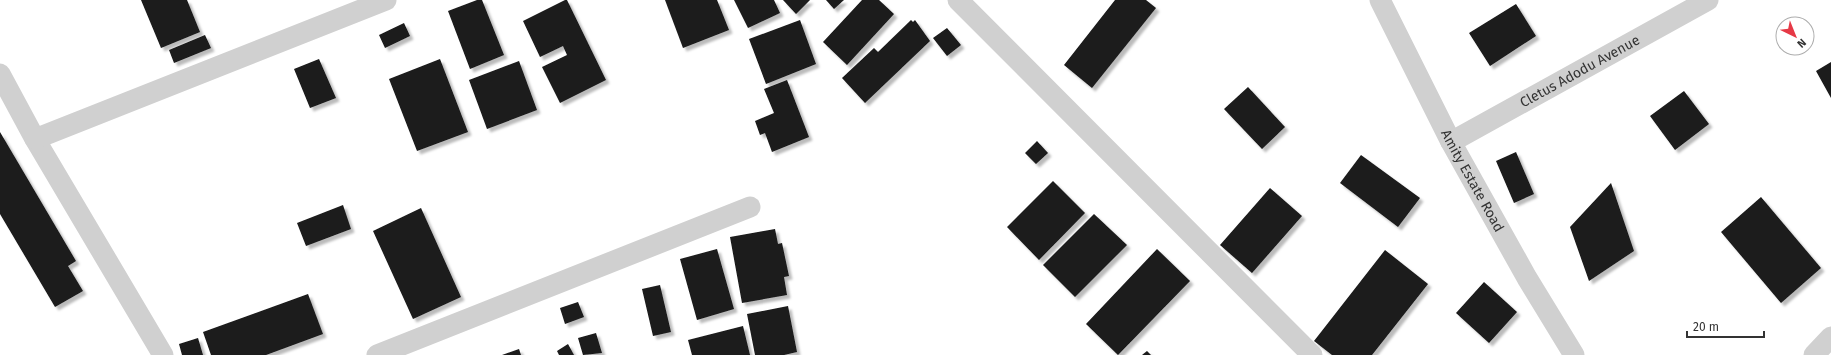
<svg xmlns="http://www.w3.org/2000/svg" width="1831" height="355" font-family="'Fira Sans',sans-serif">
<defs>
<filter id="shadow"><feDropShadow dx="3.5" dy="3.5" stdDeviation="1" flood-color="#0004"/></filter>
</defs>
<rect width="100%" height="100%" fill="#fff"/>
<path fill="#1a1a1a" filter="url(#shadow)" d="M141,0H187L200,32L161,48Z
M477,0H482L504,55L470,69L448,11Z
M565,0H567L606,80L560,103L542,67L567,55L563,46L540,57L523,21Z
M665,0H717L729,30L683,48Z
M734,0H774L780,13L748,28Z
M783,0H810L796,14Z
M826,0H844L834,9Z
M862,0H879L894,14L847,65L823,42Z
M1115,0H1146L1156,8L1092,88L1064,65Z
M1516,4L1536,36L1490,66L1469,33Z
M800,20L816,64L766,84L749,39Z
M911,20L913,22L915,20L930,41L865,103L842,78L874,48L878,52Z
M404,23L410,36L385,48L379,35Z
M947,28L961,45L947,56L933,38Z
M205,35L211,48L174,63L169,50Z
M319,59L336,98L310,108L294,69Z
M440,59L468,132L417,151L389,79Z
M519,61L537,110L487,129L469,80Z
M1831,62V98L1816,71Z
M787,80L809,137L772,152L765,133L760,135L755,121L774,113L764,89Z
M1248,87L1285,127L1262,149L1224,109Z
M1684,91L1709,124L1675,150L1650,116Z
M0,132L76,261L68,266L83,291L55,307L0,214Z
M1037,141L1048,153L1036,164L1025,153Z
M1516,152L1534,194L1514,203L1496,161Z
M1361,155L1420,198L1398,227L1340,183Z
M1053,181L1085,213L1039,260L1007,227Z
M1611,183L1634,251L1589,281L1570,227Z
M1270,188L1302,216L1252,273L1220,245Z
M1761,197L1821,268L1781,303L1721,232Z
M343,205L351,229L306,246L297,223Z
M421,208L461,297L413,319L373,231Z
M1094,214L1127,245L1075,297L1043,265Z
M775,229L778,244L782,243L789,276L784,277L787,295L742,303L730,237Z
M717,249L734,309L697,320L680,259Z
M1157,249L1190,281L1118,355L1086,324Z
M1385,250L1428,284L1372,355H1332L1314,341Z
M1484,282L1517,312L1489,343L1456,313Z
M660,285L671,332L653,336L642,289Z
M308,294L323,334L266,355H211L203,332Z
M578,302L584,317L565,324L560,308Z
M788,306L797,352L784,355H755L747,314Z
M743,326L750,355H692L688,340Z
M596,333L602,353L583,355L578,338Z
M198,338L203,355H182L179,344Z
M568,344L574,355H559L557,351Z
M519,349L521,355H502Z
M1147,351L1151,355H1142Z"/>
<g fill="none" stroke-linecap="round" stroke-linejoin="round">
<g stroke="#d0d0d0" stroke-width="21">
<path d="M958,0L1312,355"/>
<path id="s1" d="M1380,0L1451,142L1527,278L1574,355"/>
<path d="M0,74L35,139L163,355"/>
<path d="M35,139L386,0"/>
<path id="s2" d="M1451,142L1708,0"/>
<path d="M377,355L750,207"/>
<path d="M1814,355L1831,337"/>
</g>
</g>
<g text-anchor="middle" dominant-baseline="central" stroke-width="4" stroke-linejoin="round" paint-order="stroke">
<g font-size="14" fill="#333" stroke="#fff">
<text stroke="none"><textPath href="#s2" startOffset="147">Cletus Adodu Avenue</textPath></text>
<text stroke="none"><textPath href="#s1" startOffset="203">Amity Estate Road</textPath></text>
</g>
</g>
<g transform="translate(1795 36) rotate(137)"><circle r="19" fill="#ffffff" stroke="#adadad"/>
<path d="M0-3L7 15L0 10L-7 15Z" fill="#e63946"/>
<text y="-6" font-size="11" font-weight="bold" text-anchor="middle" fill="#333333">N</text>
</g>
<path d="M1687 331v6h77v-6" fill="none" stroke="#333333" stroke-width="2"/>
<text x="1693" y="331" font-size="12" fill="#333333" stroke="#ffffff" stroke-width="3" paint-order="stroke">20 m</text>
</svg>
